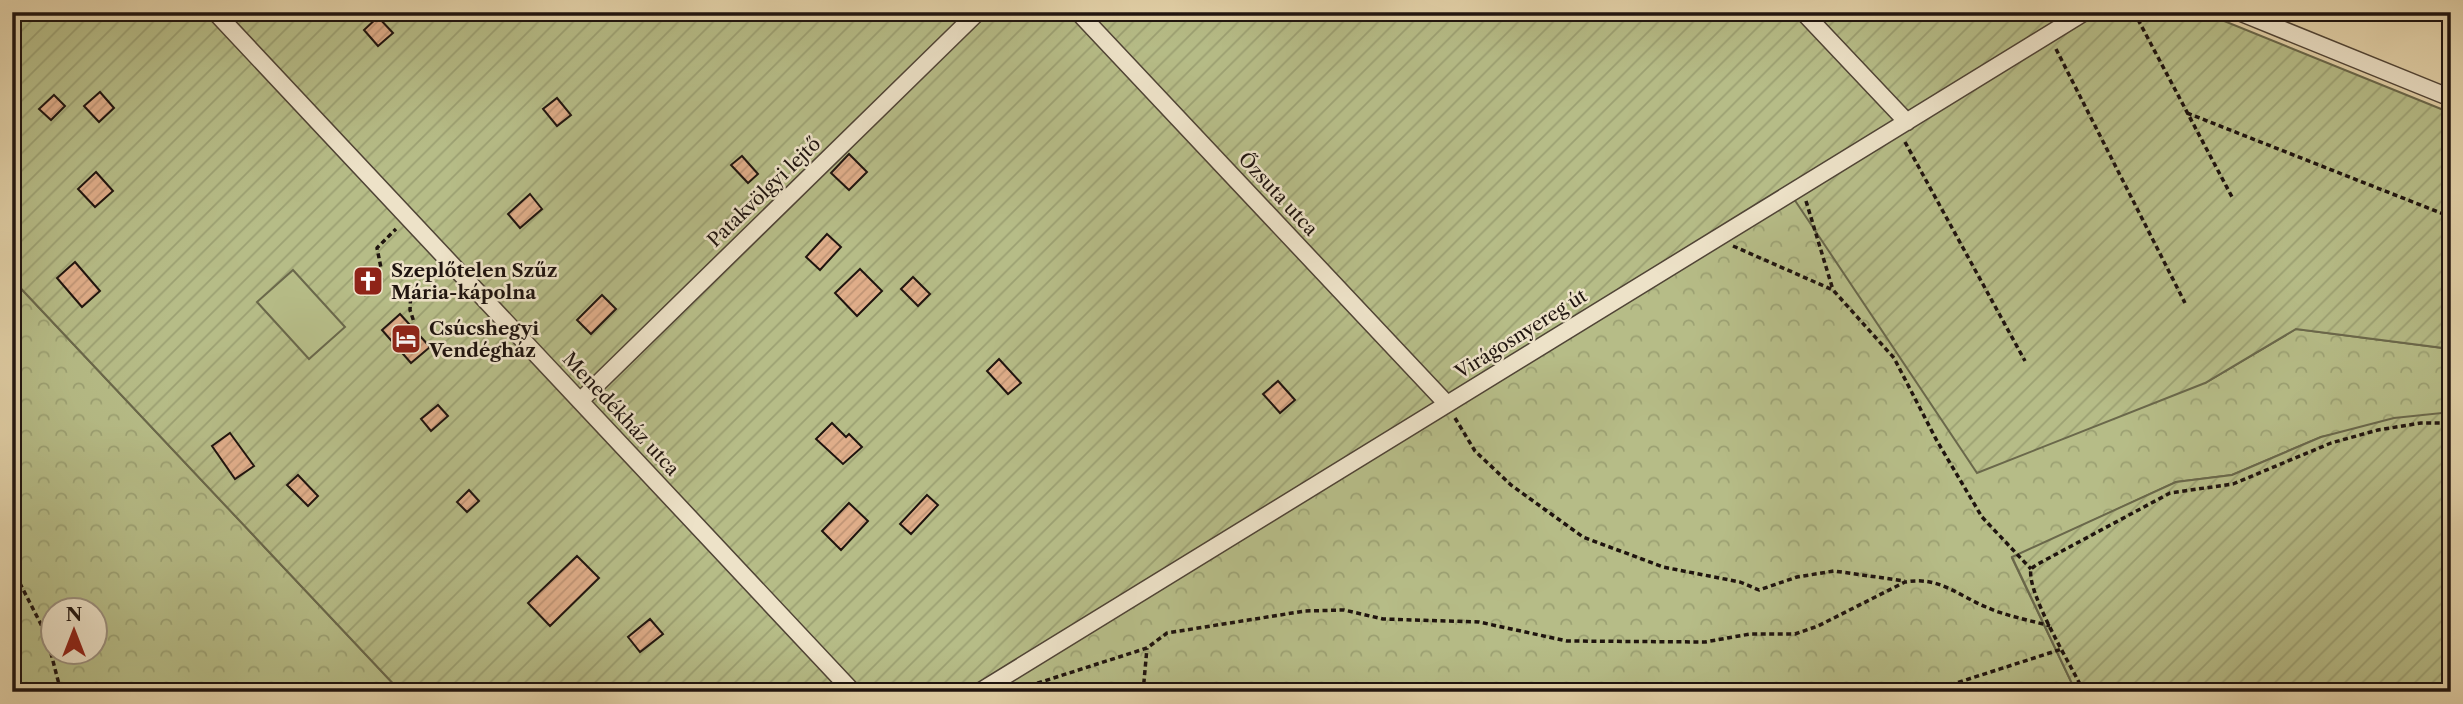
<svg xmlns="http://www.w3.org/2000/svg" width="2463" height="704" font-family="'Libre Caslon Text',serif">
<defs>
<pattern id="forest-crowns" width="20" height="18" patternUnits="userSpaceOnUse" patternTransform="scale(1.75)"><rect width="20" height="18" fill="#b6bc87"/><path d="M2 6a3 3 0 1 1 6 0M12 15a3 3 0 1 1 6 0" fill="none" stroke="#9ca173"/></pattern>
<pattern id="garden-furrows" width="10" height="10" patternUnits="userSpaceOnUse" patternTransform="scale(1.75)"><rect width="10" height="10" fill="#b6bc87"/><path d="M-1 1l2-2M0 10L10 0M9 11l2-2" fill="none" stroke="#9ca173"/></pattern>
<pattern id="building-hatch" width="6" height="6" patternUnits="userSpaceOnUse" patternTransform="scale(1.75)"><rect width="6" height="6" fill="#dfad89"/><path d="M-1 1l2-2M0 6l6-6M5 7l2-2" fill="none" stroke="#bf9475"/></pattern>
</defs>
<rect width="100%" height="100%" fill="#e4d3aa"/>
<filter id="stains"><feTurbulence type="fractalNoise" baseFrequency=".00286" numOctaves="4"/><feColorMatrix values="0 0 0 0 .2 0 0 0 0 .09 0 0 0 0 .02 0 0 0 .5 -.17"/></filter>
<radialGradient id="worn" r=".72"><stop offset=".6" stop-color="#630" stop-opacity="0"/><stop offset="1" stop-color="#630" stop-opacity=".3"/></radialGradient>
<path fill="url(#forest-crowns)" stroke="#6a684b" stroke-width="2" fill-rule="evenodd" d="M1790,193L2205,383L2296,329L2451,349V412L2321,437L2232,475L2176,482L2012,558L2076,692H965Z
M12,279L401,692H12ZM52,610H94V652H52Z"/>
<path fill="url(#garden-furrows)" stroke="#6a684b" stroke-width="2" d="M12,12H2202L2451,113V349L2296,329L2205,383L1977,473L1790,193L965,692H401L12,279Z
M2451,412V692H2076L2012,557L2176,482L2232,475L2321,437L2394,418Z"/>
<path fill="#b6bc87" stroke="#6a684b" stroke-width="2" d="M293,270L345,327L309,359L257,302Z"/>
<path fill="url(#building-hatch)" stroke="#1f140f" stroke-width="2" d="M378,17L393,33L378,46L364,30Z
M100,92L114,108L99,122L84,106Z
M54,95L65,106L51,120L39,109Z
M557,98L571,115L557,126L543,109Z
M849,154L867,172L849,190L831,173Z
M742,156L758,174L748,183L731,165Z
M96,172L113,191L95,207L78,189Z
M530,194L542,209L520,228L508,214Z
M827,234L841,247L820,270L806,257Z
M75,262L100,291L82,307L57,278Z
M371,268L382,279L365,295L354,284Z
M860,269L882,291L857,316L835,293Z
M913,277L930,294L918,306L901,289Z
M602,295L616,309L591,334L577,320Z
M400,314L430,347L411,363L382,330Z
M999,359L1021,383L1008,394L987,371Z
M1278,381L1295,400L1280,413L1263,394Z
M438,405L448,416L431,431L421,419Z
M832,423L846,437L849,434L862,447L843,464L816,439Z
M230,433L254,466L235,479L212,446Z
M298,475L318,496L308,506L287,485Z
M469,490L479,501L467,512L457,502Z
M927,495L938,505L911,534L900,524Z
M849,503L868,521L841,550L822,531Z
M577,556L599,578L550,626L528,603Z
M650,619L663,634L640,652L628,637Z"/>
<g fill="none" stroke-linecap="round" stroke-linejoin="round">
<g stroke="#504436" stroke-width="19">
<path id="minor" d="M215,12L853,692
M1078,12L1447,404
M1803,12L1907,122
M2239,12L2451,98
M580,401L978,12
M979,692L2085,12"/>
</g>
<path stroke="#1f140f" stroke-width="3.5" stroke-dasharray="5 3.5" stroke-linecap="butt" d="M2134,12L2232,197
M2056,49L2185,303
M2187,113L2451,217
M1905,142L2025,361
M1806,201L1833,290
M1733,246L1833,290L1894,358L1937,441L1982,517L2031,569
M376,273L381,268L377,248L396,229
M411,290L410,310L414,322
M1455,418L1475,451L1511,485L1583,537L1663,567L1740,582L1759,590L1797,577L1834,571L1905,581
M12,568L46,634L61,692
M1950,685L2062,649
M1013,691L1147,648L1167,633L1305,611L1344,610L1383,619L1479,622L1567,641L1705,642L1750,634H1795L1818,626L1905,582C1939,576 1957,595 1986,607C2006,616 2029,620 2050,626
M1143,692L1147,648
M2084,692C2072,667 2026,592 2031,569L2036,565L2170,493L2233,484L2331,443L2378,430L2421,423H2451"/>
<use href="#minor" stroke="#ede2c8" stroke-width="16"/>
</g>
<defs>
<g id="church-square" transform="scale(1.575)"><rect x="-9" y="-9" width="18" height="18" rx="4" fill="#8f2418" stroke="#ede2c8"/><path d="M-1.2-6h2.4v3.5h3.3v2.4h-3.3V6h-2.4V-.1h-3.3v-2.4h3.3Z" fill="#fff"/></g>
<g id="hotel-square" transform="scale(1.575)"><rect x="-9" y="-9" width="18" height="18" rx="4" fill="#8f2418" stroke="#ede2c8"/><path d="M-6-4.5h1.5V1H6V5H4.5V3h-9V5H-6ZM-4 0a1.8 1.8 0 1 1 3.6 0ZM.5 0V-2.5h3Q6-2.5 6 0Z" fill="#fff"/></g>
</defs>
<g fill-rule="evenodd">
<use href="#church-square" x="368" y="281"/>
<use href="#hotel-square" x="406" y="339"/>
</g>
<g text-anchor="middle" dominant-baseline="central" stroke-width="5" stroke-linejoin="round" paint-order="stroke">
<g font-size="19" fill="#1f140f" stroke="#ede2c8">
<text transform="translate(764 192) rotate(-44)">Patakvölgyi lejtő</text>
<text transform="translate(1278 194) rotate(47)">Őzsuta utca</text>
<text transform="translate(1521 334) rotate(-32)">Virágosnyereg út</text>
<text transform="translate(621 414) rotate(47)">Menedékház utca</text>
</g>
<g font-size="19" font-weight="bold" fill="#1f140f" stroke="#ede2c8" text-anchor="start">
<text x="391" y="270">Szeplőtelen Szűz<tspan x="391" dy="22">Mária-kápolna</tspan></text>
<text x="429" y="328">Csúcshegyi<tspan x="429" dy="22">Vendégház</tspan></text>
</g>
</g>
<rect width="2463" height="704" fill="none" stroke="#e4d3aa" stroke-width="42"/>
<rect x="14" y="14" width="2435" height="676" fill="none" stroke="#1f140f" stroke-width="3.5"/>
<rect x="21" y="21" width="2421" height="662" fill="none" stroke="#1f140f" stroke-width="2"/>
<g transform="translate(74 631)"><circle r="33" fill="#ede2c8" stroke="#9b907e" stroke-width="2"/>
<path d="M0-5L12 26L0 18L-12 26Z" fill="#8f2418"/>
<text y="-10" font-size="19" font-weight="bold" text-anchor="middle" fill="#1f140f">N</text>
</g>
<rect width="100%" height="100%" filter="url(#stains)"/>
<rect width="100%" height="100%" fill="url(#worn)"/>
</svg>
